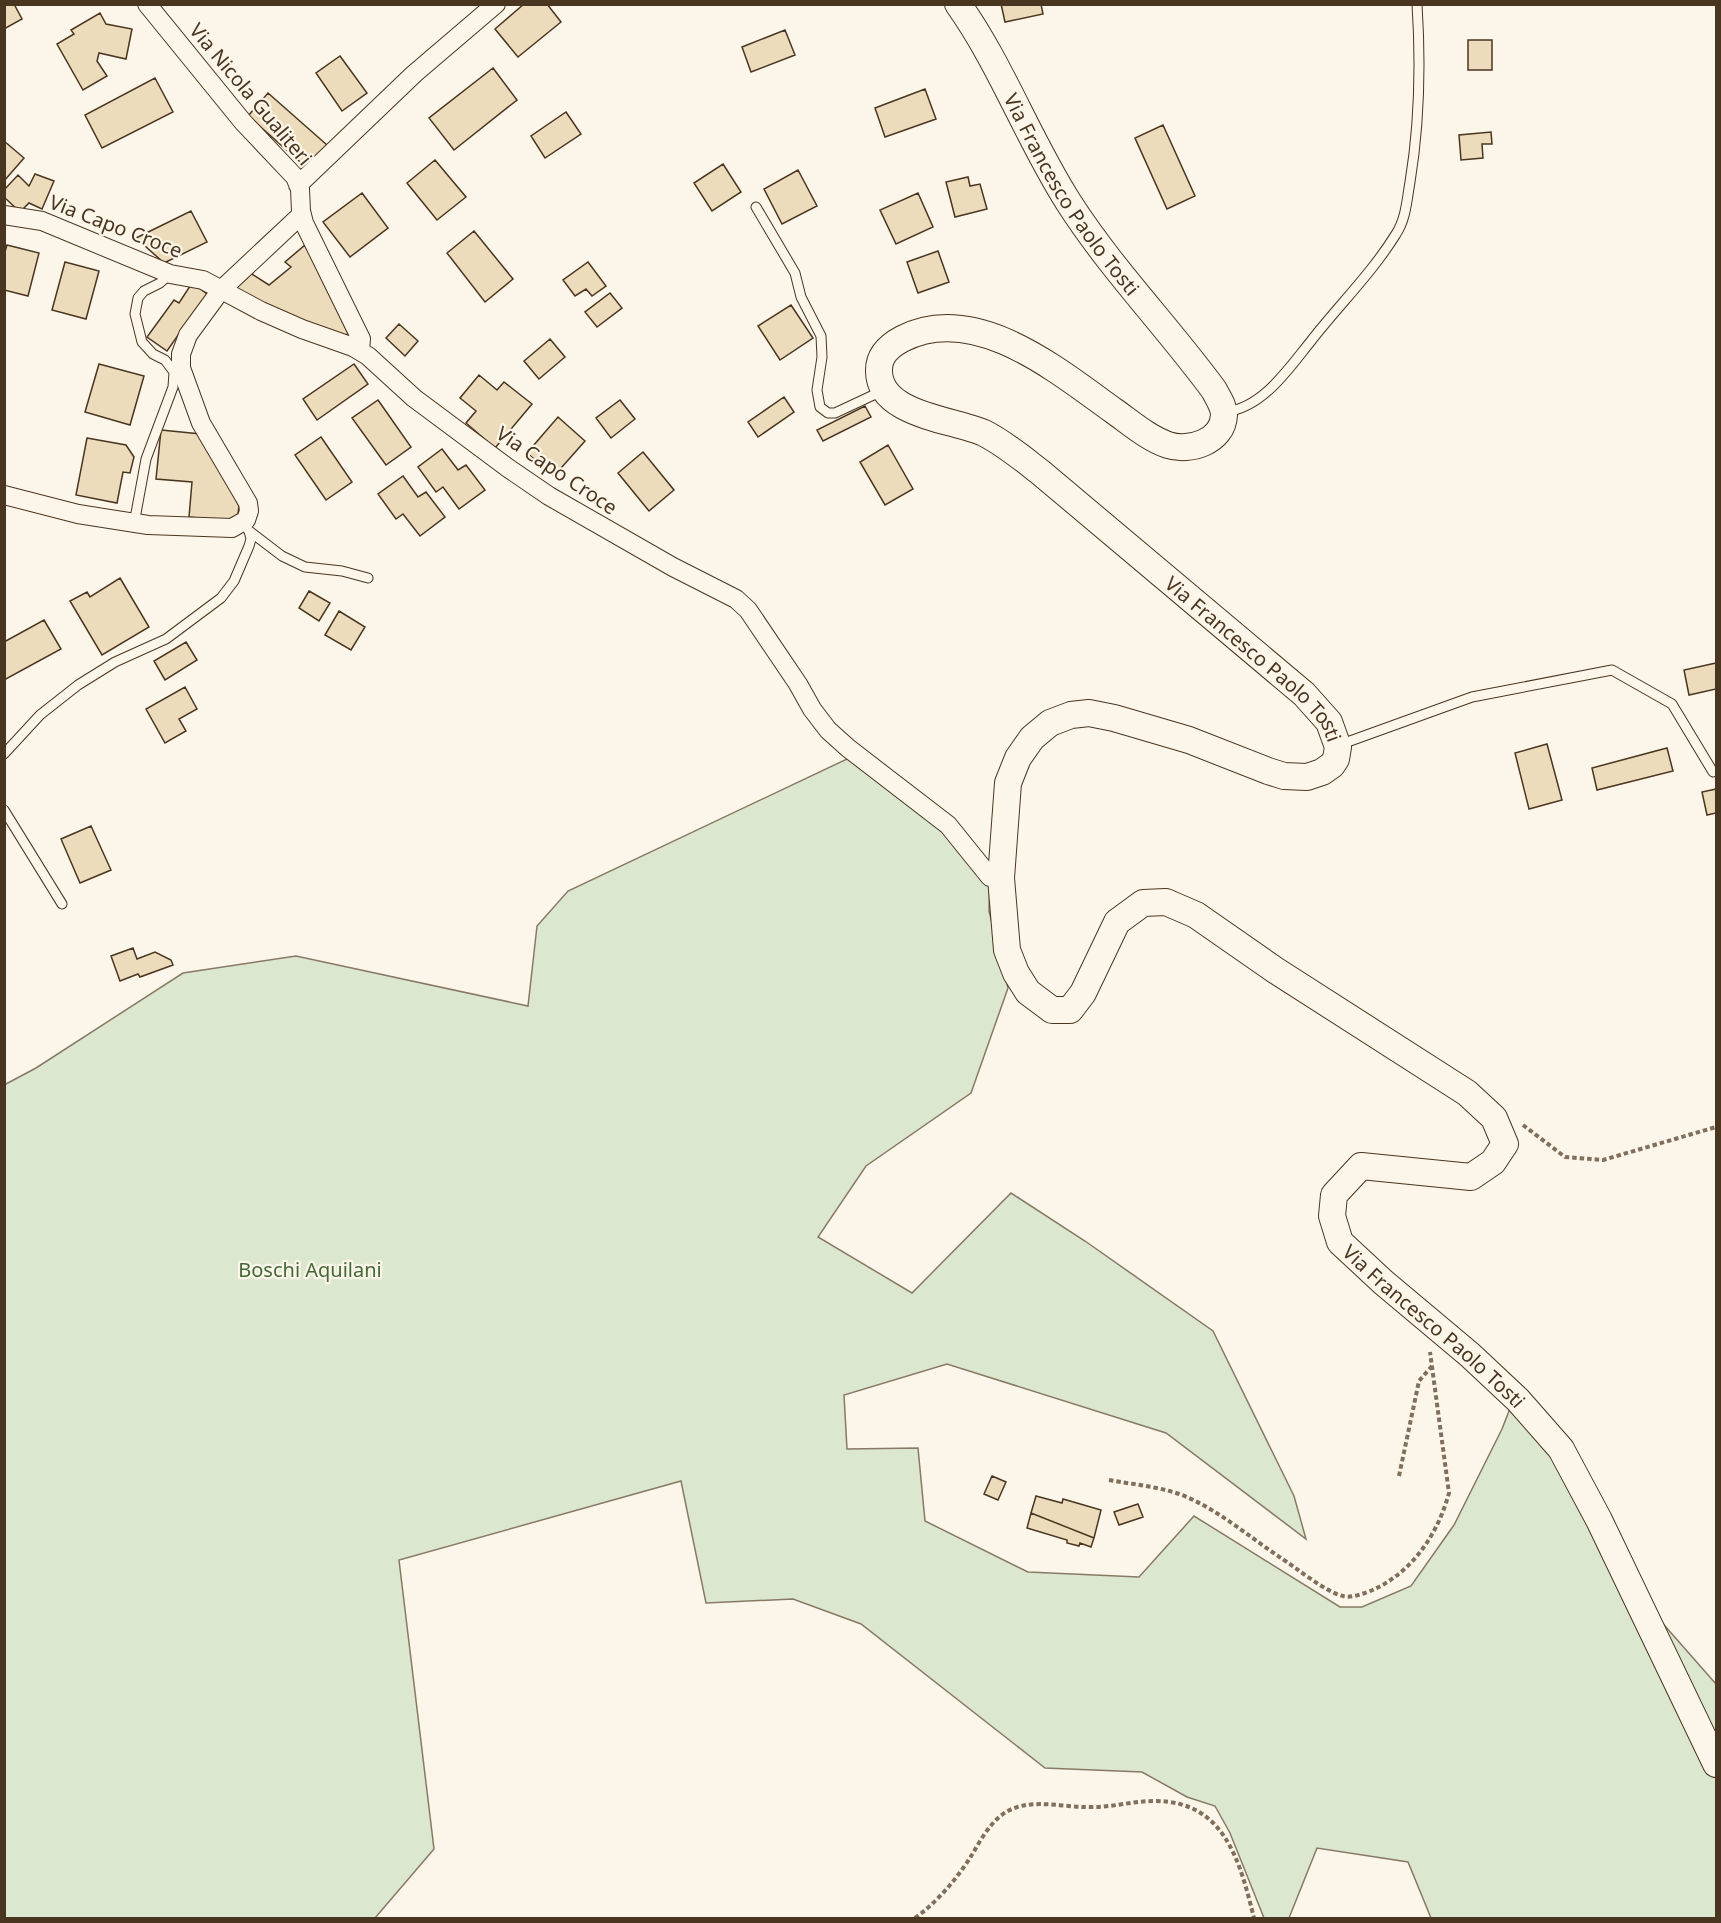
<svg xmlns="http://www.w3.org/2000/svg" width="1721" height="1923" font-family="'Noto Sans',sans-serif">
<rect width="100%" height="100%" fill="#fbf6e9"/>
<path fill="#dce7d0" stroke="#887966" stroke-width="1.5" d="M847,759L870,763L990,877L989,911L1008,988L971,1093L866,1166L818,1237L912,1293L1011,1193L1085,1241L1213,1331L1294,1496L1306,1539L1166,1433L947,1364L844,1395L847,1449L918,1448L925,1521L1028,1572L1139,1577L1194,1516L1340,1607H1362L1411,1586L1454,1525L1502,1429L1511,1406L1553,1455L1636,1593L1716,1684V1918H1431L1408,1862L1317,1848L1289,1918H1264L1230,1833L1215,1806L1187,1797L1142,1772L1045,1768L861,1624L793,1599L706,1603L681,1481L399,1560L434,1849L375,1918H5L4,1085L36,1068L183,973L296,956L528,1006L537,926L568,891Z"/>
<path fill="#ecdcbc" stroke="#4a3520" stroke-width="1.5" d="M4,4H14L22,19L4,29Z
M524,4H547L561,22L518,57L495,29Z
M1001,4H1041L1043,14L1005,22Z
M100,13L106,24L132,29L126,59L99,53L97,61L107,76L83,90L57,44L74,34L71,30Z
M785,30L795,55L751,72L742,47Z
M1468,40H1492V70H1468Z
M340,56L367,93L342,111L316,73Z
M493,68L517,100L454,150L429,118Z
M155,78L173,112L102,148L85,115Z
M925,89L936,119L885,137L875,108Z
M268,93L327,145L307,168L248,116Z
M566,112L581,134L545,158L531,136Z
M1163,125L1195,196L1167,209L1135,138Z
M1491,132L1492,144H1482L1483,158L1461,160L1459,135Z
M4,141L24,158L4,181Z
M435,160L466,197L437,220L407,183Z
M723,164L741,192L712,211L694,183Z
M798,170L817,206L782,224L764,189Z
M35,174L54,181L42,209L29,203L20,212L4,197V190L18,175L29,186Z
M968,177L970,186L980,184L987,209L955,217L946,182Z
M362,193L388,228L350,257L323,222Z
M918,193L933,227L896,244L880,210Z
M191,211L207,242L164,263L136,238Z
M474,231L513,279L485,302L447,253Z
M7,245L39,253L28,296L4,290V255Z
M305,245L348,333L345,337L256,302L232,287L247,271L269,285L291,267L285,262Z
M938,251L949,282L918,293L907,262Z
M65,262L99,271L86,319L52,310Z
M588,262L606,286L592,296L586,289L575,296L563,280Z
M192,283L207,294L167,351L147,337L174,300L179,303Z
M610,293L622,308L597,327L585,312Z
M791,305L813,338L780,360L758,326Z
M399,324L418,341L405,356L386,338Z
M550,339L565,357L539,379L524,361Z
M99,364L144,376L130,425L85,412Z
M354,364L368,384L317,420L303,399Z
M479,375L497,390L504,382L532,404L495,448L466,423L476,411L460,398Z
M784,397L794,412L758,437L748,422Z
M378,400L411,447L386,465L352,418Z
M620,400L635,419L611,438L596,418Z
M865,406L871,417L823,441L817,430Z
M558,417L585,441L554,476L527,453Z
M161,430L201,434L239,506L237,522L189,517L192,482L156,479Z
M321,437L352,482L326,500L295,455Z
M87,438L126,445L134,457L130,473L123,472L117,503L76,495Z
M888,445L913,489L885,505L860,462Z
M442,449L458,470L466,465L485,490L459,509L443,487L436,492L418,467Z
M643,452L674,490L649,511L618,473Z
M403,476L418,497L426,492L445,517L420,536L403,514L396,519L378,494Z
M120,578L149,627L102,655L70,601L87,592L90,597Z
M309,591L330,603L319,621L299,608Z
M339,611L365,627L351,650L325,635Z
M44,620L61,649L4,680V642Z
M186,642L197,660L165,680L154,661Z
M1716,663V689L1689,695L1684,670Z
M185,687L197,709L179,719L186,731L165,743L146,709Z
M1547,744L1562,800L1529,809L1515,753Z
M1667,748L1673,771L1597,790L1592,768Z
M1716,789V813L1707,815L1702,792Z
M91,826L111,870L80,883L61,839Z
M133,948L137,959L155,952L171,960L173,965L140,977L138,974L120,981L111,956Z
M992,1476L1006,1482L998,1500L984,1494Z
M1036,1496L1062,1503L1063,1499L1101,1510L1094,1538L1031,1513Z
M1138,1504L1143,1517L1119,1525L1114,1512Z
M1031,1513L1094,1538L1091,1547L1080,1543L1079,1546L1067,1543V1540L1027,1528Z"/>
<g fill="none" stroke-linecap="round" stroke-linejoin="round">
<g stroke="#4a3520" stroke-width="11">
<path id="lane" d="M756,207L795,273L801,297L821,336L822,357L817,390L820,407L828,413H835L882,391
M1225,412C1263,408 1289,368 1311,341C1339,305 1372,273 1396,234C1406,219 1407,199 1410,182C1420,121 1421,66 1417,4
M134,524L146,459L173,387L174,372L165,360L153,354L142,342L135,314L138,298L144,291L160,283L170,274
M248,530L282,556L305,567L342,571L368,578
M1339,745L1472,697L1612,670L1672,704L1713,772
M4,754L40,715L78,685L115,662L166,639L221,598L234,581L249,546L251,539L249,531
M4,810L62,904"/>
</g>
<g stroke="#4a3520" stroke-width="20">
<path id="street" d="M147,4L243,122L295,177L300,189L301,211L304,223L361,339L360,350
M298,185L414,74L496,4
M4,215L42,221L170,274L203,280L261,311L302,329L353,347L368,356L414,398L508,468L549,496L673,567L736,599L748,610L798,684L812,709L828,730L848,748L948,825L990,877L1001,878
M4,495L78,514L148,525L232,528L246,520L249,511L248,503L201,423L181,368V354L188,335L221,290L301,215"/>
</g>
<g stroke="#4a3520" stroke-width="28">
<g id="secondary">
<path id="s1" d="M958,4C1002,66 1028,139 1069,203C1112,270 1167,326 1214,390C1218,398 1224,406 1224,415C1223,442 1189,452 1168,445C1148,438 1131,423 1114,411C1058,371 975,301 902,339C889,346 879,355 879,370C878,415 952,419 984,433C1004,443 1022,458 1040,472L1304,694L1329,722L1338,747L1336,759L1332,765L1322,772L1307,777L1284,776L1268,771L1189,740L1114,718L1089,713L1071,715L1050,723L1032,738L1018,758L1008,783L1001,878L1007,950L1016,973L1028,992L1052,1010H1070L1083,993L1117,922L1143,903L1166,902L1196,915L1275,970L1467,1093L1494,1118L1505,1144L1493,1162L1471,1177L1361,1166L1334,1195L1332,1216L1340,1242L1383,1282L1470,1355L1518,1400L1561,1449L1599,1520L1716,1764"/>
</g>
</g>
<path stroke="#7f6f5c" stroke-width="4" stroke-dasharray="4.5 3" stroke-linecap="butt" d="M1523,1125L1565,1157L1603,1160L1716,1127
M1399,1476L1419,1381L1432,1366
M1109,1480C1136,1485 1165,1487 1189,1498C1222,1513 1251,1538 1281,1558C1295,1567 1327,1593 1343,1596C1350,1598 1358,1595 1365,1593C1409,1577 1437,1537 1449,1493L1430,1352
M915,1918C937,1902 955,1881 970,1858C979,1843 988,1825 1003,1814C1027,1797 1059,1807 1087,1807C1110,1808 1132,1801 1155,1801C1225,1801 1240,1862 1254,1918"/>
<use href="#lane" stroke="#fbf6e9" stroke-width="9"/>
<use href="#street" stroke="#fbf6e9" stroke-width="18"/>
<use href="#secondary" stroke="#fbf6e9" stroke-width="26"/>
</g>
<g text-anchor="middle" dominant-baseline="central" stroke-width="4.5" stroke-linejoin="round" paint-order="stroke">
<g font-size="20" fill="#4a3520" stroke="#fbf6e9">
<text transform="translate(251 94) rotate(50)">Via Nicola Gualiteri</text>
<text stroke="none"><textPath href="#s1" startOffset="222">Via Francesco Paolo Tosti</textPath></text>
<text transform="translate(116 226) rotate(21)">Via Capo Croce</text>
<text transform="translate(557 470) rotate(34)">Via Capo Croce</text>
<text stroke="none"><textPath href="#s1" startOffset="1390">Via Francesco Paolo Tosti</textPath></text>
<text stroke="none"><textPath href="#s1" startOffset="3118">Via Francesco Paolo Tosti</textPath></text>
</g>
<g font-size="20" fill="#436837" stroke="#fbf6e9">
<text x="310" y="1269">Boschi Aquilani</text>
</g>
</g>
<rect width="1721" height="1923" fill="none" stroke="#4a3520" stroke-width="12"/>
</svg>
